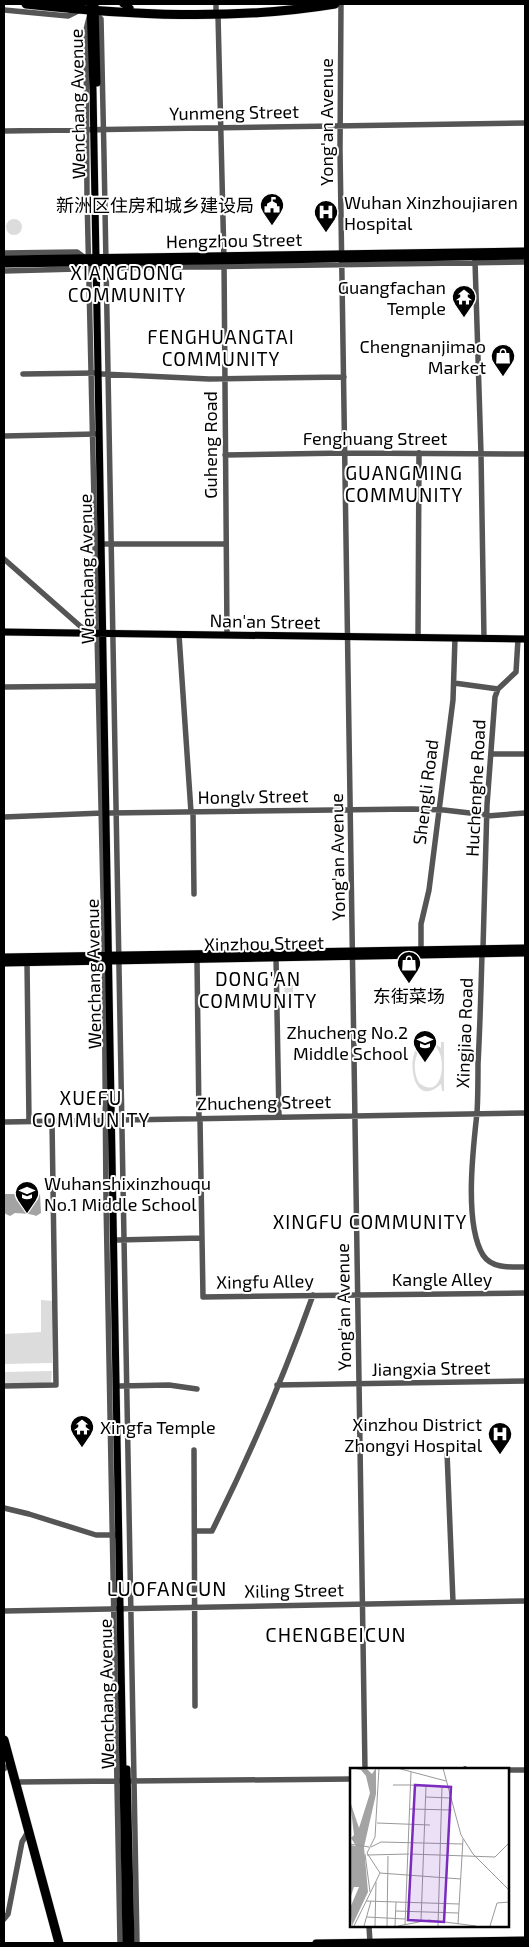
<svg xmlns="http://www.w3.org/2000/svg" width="529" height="1947" font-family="'Exo 2','Noto Sans SC',sans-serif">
<rect width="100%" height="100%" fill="#fff"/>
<path fill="#dcdcdc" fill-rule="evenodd" d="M6 227a8 8 0 1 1 16 0a8 8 0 1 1-16 0Z
M284,985H293V1000H285Z
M441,1042H444V1091H442L441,1084C404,1119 402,1014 441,1048ZM428,1045L437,1048C447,1061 442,1101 419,1083C412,1071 413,1049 428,1045Z
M41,1300L53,1301L52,1363L4,1364V1334L41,1332Z
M52,1371L51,1383L4,1384V1372Z"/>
<path fill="#a3a3a3" d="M4,1194H40L41,1213L36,1216C30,1213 21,1214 15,1213L10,1216L4,1213Z"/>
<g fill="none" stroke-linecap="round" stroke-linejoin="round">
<g stroke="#dbdbdb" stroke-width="8">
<path id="major" d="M90,4L93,91L126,1943
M95,4L97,83
M123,4L130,8
M4,259L525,251
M4,264L525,256
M4,632L525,639
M4,957L525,948
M4,963L525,953
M127,1769L131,1943
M316,1943L525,1940"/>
</g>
<g stroke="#dbdbdb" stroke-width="10">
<path id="highway" d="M26,4C129,15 232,21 335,4
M4,1740L59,1943"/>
</g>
<path stroke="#555" stroke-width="5.5" d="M216,4V10
M341,4L340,150L365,1770
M4,10L68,16L80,10
M96,14L101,19L104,155L137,1943
M218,15L224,260L227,635
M89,18L86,30L87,196L104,937L106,1200L120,1943
M4,131L525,123
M4,253L77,252L85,258
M475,261L481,454L484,639
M112,262L119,268L525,262
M4,271L77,269L86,262
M23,374L96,373
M102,374L209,379L344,377
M4,436L97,434
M225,455L345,453L525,454
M105,544H226
M4,559L80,626L91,633
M179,635L191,812
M418,638L419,453
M454,683L498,689
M4,687L101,686
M491,754H524
M193,812L194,894
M110,813L412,809L444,810L487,815
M487,816L525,813
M4,817L103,813
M483,948L487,805L495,697L498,689L516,672L518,639
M421,949V924L429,890L453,700L455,638
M482,954C481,990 480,1027 478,1064C478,1080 478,1097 477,1113C473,1149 464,1224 483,1255C492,1269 511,1267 525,1267
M276,958L279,1117
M197,959L199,1119
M27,962L29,1121
M200,1119L203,1297L525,1293
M4,1122L525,1113
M117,1240L202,1238
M277,1385L525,1381
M4,1386L56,1385L52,1121
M120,1386L169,1385L197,1389
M194,1450L195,1706
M447,1452L453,1602
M4,1508L29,1514L96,1535H116
M196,1531H212C250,1455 284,1376 313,1295
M4,1611L525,1601
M4,1769L10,1764
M465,1769L466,1770
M508,1770H525
M131,1781L352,1779
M16,1782L119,1781
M4,1919L8,1914L22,1842L29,1830
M369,1926L370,1943"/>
<use href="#major" stroke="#000" stroke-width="7"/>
<use href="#highway" stroke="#000" stroke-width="9"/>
</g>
<defs>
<g id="civic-pin" transform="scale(1.25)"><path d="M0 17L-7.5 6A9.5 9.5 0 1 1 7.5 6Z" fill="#000" stroke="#fff"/><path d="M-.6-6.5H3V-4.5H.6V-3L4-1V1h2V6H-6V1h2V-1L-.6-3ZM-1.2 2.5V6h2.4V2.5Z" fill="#fff"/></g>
<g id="hospital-pin" transform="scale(1.25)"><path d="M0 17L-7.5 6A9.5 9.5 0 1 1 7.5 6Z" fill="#000" stroke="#fff"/><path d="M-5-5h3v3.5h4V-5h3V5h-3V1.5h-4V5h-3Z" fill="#fff"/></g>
<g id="temple-pin" transform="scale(1.25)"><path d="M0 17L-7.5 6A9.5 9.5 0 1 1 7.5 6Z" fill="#000" stroke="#fff"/><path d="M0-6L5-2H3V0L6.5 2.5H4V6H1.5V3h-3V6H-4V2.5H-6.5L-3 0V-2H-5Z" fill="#fff"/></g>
<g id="shop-pin" transform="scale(1.25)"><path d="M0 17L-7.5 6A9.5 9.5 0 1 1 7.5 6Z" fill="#000" stroke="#fff"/><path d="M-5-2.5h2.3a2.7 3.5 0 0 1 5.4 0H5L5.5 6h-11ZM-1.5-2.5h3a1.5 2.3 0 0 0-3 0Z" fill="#fff"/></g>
<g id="school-pin" transform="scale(1.25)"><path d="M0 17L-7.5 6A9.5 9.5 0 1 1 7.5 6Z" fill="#000" stroke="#fff"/><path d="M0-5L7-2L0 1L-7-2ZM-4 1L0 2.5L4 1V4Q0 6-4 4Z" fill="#fff"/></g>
</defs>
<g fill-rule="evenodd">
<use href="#civic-pin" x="272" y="205"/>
<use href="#hospital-pin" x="326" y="212"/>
<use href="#temple-pin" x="464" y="297"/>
<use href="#shop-pin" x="503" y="356"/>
<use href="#shop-pin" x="409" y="963"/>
<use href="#school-pin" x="425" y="1042"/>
<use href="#school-pin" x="27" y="1193"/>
<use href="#temple-pin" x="82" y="1427"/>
<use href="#hospital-pin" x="500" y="1434"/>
</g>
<g text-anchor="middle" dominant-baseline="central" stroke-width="4" stroke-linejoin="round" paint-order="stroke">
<g font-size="18" fill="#000" stroke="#fff">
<text transform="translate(77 104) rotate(-91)">Wenchang Avenue</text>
<text transform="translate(234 112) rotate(-1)">Yunmeng Street</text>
<text transform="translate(326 122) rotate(-90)">Yong'an Avenue</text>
<text transform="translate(234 240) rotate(-1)">Hengzhou Street</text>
<text x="375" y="438">Fenghuang Street</text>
<text transform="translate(210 445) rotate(-90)">Guheng Road</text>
<text transform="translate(86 569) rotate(-91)">Wenchang Avenue</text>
<text transform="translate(265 621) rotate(1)">Nan'an Street</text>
<text transform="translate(475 788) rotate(-87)">Huchenghe Road</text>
<text transform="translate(425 792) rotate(-83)">Shengli Road</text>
<text transform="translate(253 796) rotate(-1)">Honglv Street</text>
<text transform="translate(337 857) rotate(-91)">Yong'an Avenue</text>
<text transform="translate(264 943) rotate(-1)">Xinzhou Street</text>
<text transform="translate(93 974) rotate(-91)">Wenchang Avenue</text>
<text transform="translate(464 1033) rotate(-88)">Xingjiao Road</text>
<text transform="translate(264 1102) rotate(-1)">Zhucheng Street</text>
<text x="442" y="1279">Kangle Alley</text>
<text transform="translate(265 1281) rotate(-1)">Xingfu Alley</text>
<text transform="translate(343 1307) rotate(-91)">Yong'an Avenue</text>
<text transform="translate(431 1368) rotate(-1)">Jiangxia Street</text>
<text transform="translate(294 1590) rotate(-1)">Xiling Street</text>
<text transform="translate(106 1694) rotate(-91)">Wenchang Avenue</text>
</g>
<g font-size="18" fill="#000" stroke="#fff" text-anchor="end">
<text x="344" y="202" text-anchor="start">Wuhan Xinzhoujiaren<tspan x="344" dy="21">Hospital</tspan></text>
<text x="254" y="205">新洲区住房和城乡建设局</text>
<text x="446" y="287">Guangfachan<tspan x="446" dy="21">Temple</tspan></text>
<text x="486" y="346">Chengnanjimao<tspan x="486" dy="21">Market</tspan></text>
<text x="409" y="996" text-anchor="middle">东街菜场</text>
<text x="408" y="1032">Zhucheng No.2<tspan x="408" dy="21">Middle School</tspan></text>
<text x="44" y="1183" text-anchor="start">Wuhanshixinzhouqu<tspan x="44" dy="21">No.1 Middle School</tspan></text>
<text x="482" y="1424">Xinzhou District<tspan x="482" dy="21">Zhongyi Hospital</tspan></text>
<text x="100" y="1427" text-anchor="start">Xingfa Temple</text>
</g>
<g font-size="19" letter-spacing="1" fill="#000" stroke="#fff">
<text x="127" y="272">XIANGDONG<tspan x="127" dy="22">COMMUNITY</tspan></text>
<text x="221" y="336">FENGHUANGTAI<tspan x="221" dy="22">COMMUNITY</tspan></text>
<text x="404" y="472">GUANGMING<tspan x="404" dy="22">COMMUNITY</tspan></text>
<text x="258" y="978">DONG'AN<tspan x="258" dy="22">COMMUNITY</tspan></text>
<text x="91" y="1097">XUEFU<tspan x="91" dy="22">COMMUNITY</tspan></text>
<text x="370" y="1221">XINGFU COMMUNITY</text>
</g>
<g font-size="20" letter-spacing="1" fill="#000" stroke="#fff">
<text x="167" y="1588">LUOFANCUN</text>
<text x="336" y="1634">CHENGBEICUN</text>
</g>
</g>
<g transform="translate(350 1768)">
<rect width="159" height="159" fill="#fff"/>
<path d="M1,0H16L22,6L26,0V26L14,79L18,124L2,158L0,140L9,119H4L0,131V77L6,78L1,70L4,67L0,33L9,60L20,25L16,8L11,2Z" fill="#a3a3a3"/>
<path fill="none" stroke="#999" stroke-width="1" d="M29,0L25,69L17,85L30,105M47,0L96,13M93,0L111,67L123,86L159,122M43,17H60M60,17L95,19M76,29L100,30M60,41L102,42M27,55L80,57M0,76L19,79M21,79L31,74L113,76M15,86L20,124M60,86L145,89L159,75M17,87L59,86M30,105L111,111M16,133L109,136M46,143L108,145M17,149L55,151M71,153L76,18M108,156L113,71M55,157L61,4M4,158L30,105M14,158L21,133M25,158L26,114M37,158L38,88M45,158L46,134M48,158L79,152L126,158M88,158L92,18M140,158L147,135L159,134"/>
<path fill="#7b2cbf" fill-opacity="0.15" stroke="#7b2cbf" stroke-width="2.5" d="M65,17L101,19L94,154L58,152Z"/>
<rect width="159" height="159" fill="none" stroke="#000" stroke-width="2.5"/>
</g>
<rect width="529" height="1947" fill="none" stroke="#000000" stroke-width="10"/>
</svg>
